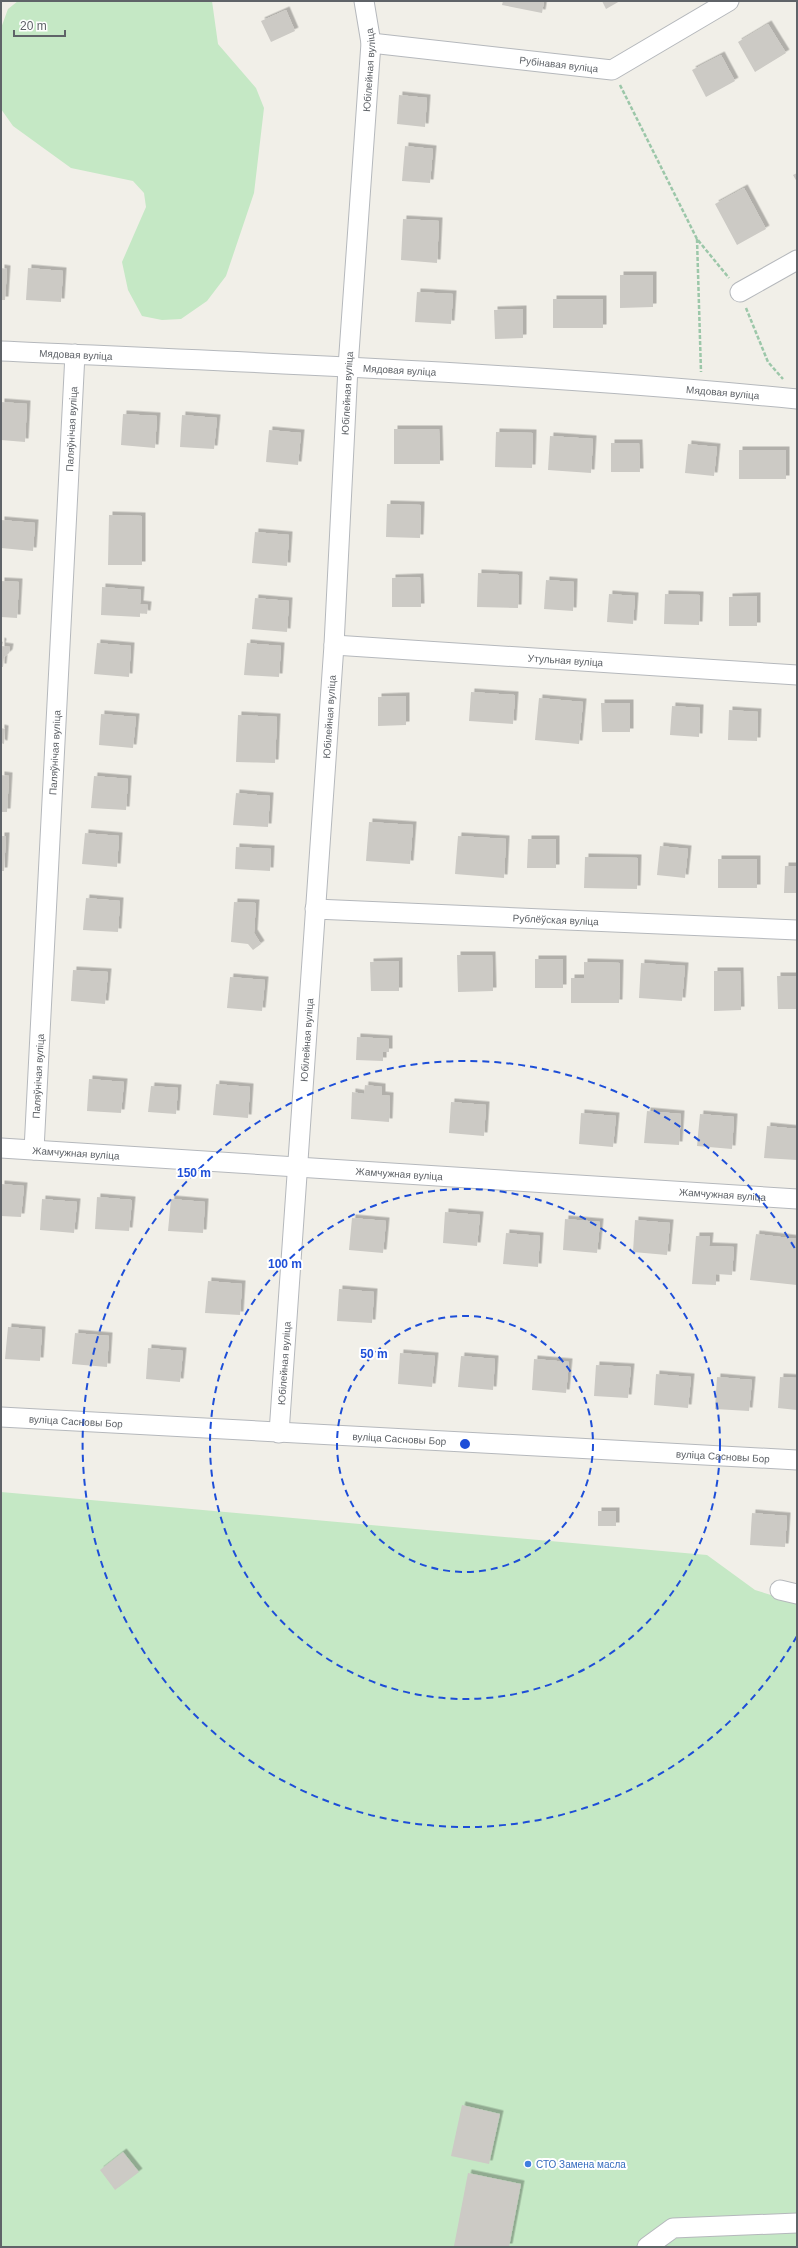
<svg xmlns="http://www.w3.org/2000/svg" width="798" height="2248" font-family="Helvetica,sans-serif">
<defs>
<filter id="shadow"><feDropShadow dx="3.5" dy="-3.5" stdDeviation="0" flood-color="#0004"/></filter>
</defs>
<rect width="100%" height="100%" fill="#f1efe8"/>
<path fill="#c5e8c5" d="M18,1H212L218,44L256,88L264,108L254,193L226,276L207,301L181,319L162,320L142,316L128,290L122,262L146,207L144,193L133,181L71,168L13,126L1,109V28L8,9Z
M1,1492L707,1555L755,1590L797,1603V2247H1Z"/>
<path fill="#cccac5" filter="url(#shadow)" d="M503,1H544L542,13L502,5Z
M602,1H620L606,9Z
M286,10L295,31L271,42L261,21Z
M768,24L786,53L755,72L738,42Z
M721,55L735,81L706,97L692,70Z
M399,95L427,98L425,127L397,124Z
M405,146L433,149L430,183L402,181Z
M797,173V182L793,175Z
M744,188L766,229L737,245L715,204Z
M403,219L439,221L437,263L401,260Z
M1,268L7,269L5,300H1Z
M28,268L63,271L61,302L26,300Z
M620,275H653V307L620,308Z
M417,292L453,294L451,324L415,322Z
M553,299H603V328H553Z
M523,309V338L495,339L494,310Z
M1,402L27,404L25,442L1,440Z
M123,414L157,416L155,448L121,445Z
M182,415L217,418L214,449L180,447Z
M394,429H439L440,464H394Z
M269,430L301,433L298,465L266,462Z
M496,432L533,433L532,468L495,467Z
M550,436L593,439L591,473L548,470Z
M611,443H639L640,472H611Z
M688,444L717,447L714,476L685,473Z
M739,450H786V479H739Z
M387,504L421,505L420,538L386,537Z
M109,515L142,516V565H108Z
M1,520L35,523L33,551L1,548Z
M255,532L289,535L287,566L252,563Z
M478,573L519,575L518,608L477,607Z
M420,577L421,607H392V578Z
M546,580L574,582L573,611L544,609Z
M1,581L19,582L17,618L1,617Z
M102,587L141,590L140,604L148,605L147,614L140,613V617L101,615Z
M609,594L635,596L633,624L607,622Z
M665,594L700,595L699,625L664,624Z
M757,596V626H729V597Z
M255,598L289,601L287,632L252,629Z
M1,641L3,642L2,646L10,647L9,653L4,657L3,667H1Z
M97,643L131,646L129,677L94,674Z
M247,643L281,646L279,677L244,675Z
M471,692L515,695L513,724L469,721Z
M406,696V725L378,726V697Z
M539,698L583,702L579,744L535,740Z
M601,703H630V732H602Z
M672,706L700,708L699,737L670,735Z
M729,710L758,712L757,741L728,740Z
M101,714L136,717L133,748L99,745Z
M238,715L277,717L275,763L236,762Z
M1,728L5,729L4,744L1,743Z
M1,775L9,776L7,812H1Z
M94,776L128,779L126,810L91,808Z
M236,793L270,796L268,827L233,825Z
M369,822L413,825L410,864L366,861Z
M85,833L119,836L117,867L82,864Z
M1,836H6L4,871H1Z
M458,836L506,839L504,878L455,874Z
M528,839H556V868H527Z
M660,846L688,849L685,878L657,875Z
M236,847L271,849L270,871L235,869Z
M585,857L638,858L637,889L584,888Z
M718,859H757V888H718Z
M785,866H797V893H784Z
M86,898L120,901L118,932L83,930Z
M234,902L256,903L254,933L261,944L253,950L248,944L231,942Z
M457,955H492L493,991L458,992Z
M535,959H563V988H535Z
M399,961V991H371L370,962Z
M584,962L620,963L619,1003H571V978H584Z
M641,963L685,966L682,1001L639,998Z
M73,970L108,972L105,1004L71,1001Z
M714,971H740L741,1010L714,1011Z
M777,976H797V1009H778Z
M230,977L265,980L262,1011L227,1008Z
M357,1037L389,1039V1052H383V1061L356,1060Z
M89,1079L124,1082L121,1113L87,1111Z
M216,1084L250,1087L248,1118L213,1115Z
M365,1085L382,1087V1095L390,1096L389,1122L351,1119L352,1092L364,1094Z
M151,1086L178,1088L176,1114L148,1112Z
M451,1102L486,1105L484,1136L449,1133Z
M647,1111L681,1114L679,1145L644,1143Z
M581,1113L616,1116L613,1147L579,1144Z
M700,1114L734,1117L732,1149L697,1146Z
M767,1126L797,1129V1160L764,1158Z
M1,1184L24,1186L21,1217L1,1216Z
M97,1197L132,1200L129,1231L95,1229Z
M42,1199L77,1202L74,1233L40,1230Z
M171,1199L205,1202L203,1233L168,1231Z
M445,1212L480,1215L477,1246L443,1243Z
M352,1218L386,1221L383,1253L349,1250Z
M565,1219L600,1222L597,1253L563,1250Z
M635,1220L670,1223L667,1255L633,1252Z
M506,1233L540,1236L538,1267L503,1264Z
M756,1234L797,1239V1285L750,1280Z
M696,1236H710L709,1246L734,1247L732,1275L716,1274V1285L692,1284Z
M208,1281L242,1284L240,1315L205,1313Z
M339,1289L374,1292L372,1323L337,1321Z
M8,1327L42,1330L40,1361L5,1359Z
M75,1333L109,1336L107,1367L72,1364Z
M148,1348L183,1351L180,1382L146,1379Z
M400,1353L435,1356L432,1387L398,1384Z
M461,1356L495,1359L493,1390L458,1387Z
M534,1359L569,1362L566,1393L532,1390Z
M596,1365L631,1367L628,1398L594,1396Z
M656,1374L691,1377L688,1408L654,1405Z
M717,1377L752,1380L749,1411L715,1409Z
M780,1377L797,1378V1410L778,1408Z
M598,1511H616V1526H598Z
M752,1513L787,1516L785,1547L750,1545Z
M462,2105L500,2114L489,2164L451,2156Z
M123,2152L139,2172L115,2190L100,2170Z
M468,2173L521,2184L509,2247L454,2246Z"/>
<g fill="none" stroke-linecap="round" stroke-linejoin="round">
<g stroke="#b5b8bc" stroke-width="21">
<g id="minor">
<path id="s1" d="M371,43L612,70L729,1"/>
<path d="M740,292L797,260"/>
<path id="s2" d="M1,351C266,363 533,373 797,399"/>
<path id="s3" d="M334,645L797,675"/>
<path id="s4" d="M315,909L797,930"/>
<path id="s5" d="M1,1148L797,1199"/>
<path id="s6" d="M34,1150L75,354"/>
<path id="s7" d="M1,1417L797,1460"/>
<path id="s8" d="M279,1433L334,645L348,367L371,43L364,1"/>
<path d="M780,1590L797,1594"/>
<path d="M647,2247L673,2228L797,2223"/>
</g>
</g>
<path stroke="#9cc7a9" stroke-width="2.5" stroke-dasharray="4 2" stroke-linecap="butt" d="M620,85L697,239L729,278
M697,239L701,372
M746,308L768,362L783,379"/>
<use href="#minor" stroke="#fff" stroke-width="19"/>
</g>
<g fill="none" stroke="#1d4ed8" stroke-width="2" stroke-dasharray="7 5">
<circle cx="465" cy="1444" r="128"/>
<circle cx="465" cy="1444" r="255"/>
<path d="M797 1636A383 383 0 1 1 797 1252"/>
</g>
<circle fill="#3f7fe0" stroke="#fff" stroke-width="1.5" cx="528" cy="2164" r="4"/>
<g text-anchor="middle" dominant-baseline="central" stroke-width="4" stroke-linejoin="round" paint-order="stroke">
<g font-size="10" fill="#5f6368" stroke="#fff">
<text stroke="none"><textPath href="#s1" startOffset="189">Рубінавая вуліца</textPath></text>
<text stroke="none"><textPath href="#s8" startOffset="1366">Юбілейная вуліца</textPath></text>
<text stroke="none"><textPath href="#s2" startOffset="75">Мядовая вуліца</textPath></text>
<text stroke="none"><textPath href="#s2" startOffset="399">Мядовая вуліца</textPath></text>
<text stroke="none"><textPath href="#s2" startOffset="723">Мядовая вуліца</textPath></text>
<text stroke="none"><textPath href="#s8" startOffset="1042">Юбілейная вуліца</textPath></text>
<text stroke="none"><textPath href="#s6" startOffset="722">Паляўнічая вуліца</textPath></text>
<text stroke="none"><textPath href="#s3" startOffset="232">Утульная вуліца</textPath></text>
<text stroke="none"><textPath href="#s8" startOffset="718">Юбілейная вуліца</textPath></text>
<text stroke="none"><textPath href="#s6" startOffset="398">Паляўнічая вуліца</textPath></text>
<text stroke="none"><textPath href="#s4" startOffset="241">Рублёўская вуліца</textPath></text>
<text stroke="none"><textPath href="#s8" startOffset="394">Юбілейная вуліца</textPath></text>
<text stroke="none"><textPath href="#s6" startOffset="74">Паляўнічая вуліца</textPath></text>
<text stroke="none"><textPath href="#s5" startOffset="75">Жамчужная вуліца</textPath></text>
<text stroke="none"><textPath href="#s5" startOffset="399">Жамчужная вуліца</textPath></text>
<text stroke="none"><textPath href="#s5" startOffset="723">Жамчужная вуліца</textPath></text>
<text stroke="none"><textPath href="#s8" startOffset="70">Юбілейная вуліца</textPath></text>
<text stroke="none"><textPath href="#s7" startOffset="75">вуліца Сасновы Бор</textPath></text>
<text stroke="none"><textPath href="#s7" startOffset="399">вуліца Сасновы Бор</textPath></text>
<text stroke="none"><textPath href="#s7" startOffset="723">вуліца Сасновы Бор</textPath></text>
</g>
<g font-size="10" fill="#366cbe" stroke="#fff" text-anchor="start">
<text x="536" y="2164">СТО Замена масла</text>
</g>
</g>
<circle cx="465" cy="1444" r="6" fill="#1d4ed8" stroke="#fff" stroke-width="2"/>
<g font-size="12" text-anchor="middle" font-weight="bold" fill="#1d4ed8" stroke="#fff" stroke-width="4" stroke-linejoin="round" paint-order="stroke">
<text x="194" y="1177">150 m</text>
<text x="285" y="1268">100 m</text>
<text x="374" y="1358">50 m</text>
</g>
<rect width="798" height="2248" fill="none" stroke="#5f6368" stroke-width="4"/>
<path d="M14 30v6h51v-6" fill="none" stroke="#5f6368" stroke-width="2"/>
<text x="20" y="30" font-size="12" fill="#5f6368" stroke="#ffffff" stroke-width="3" paint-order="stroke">20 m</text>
</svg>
